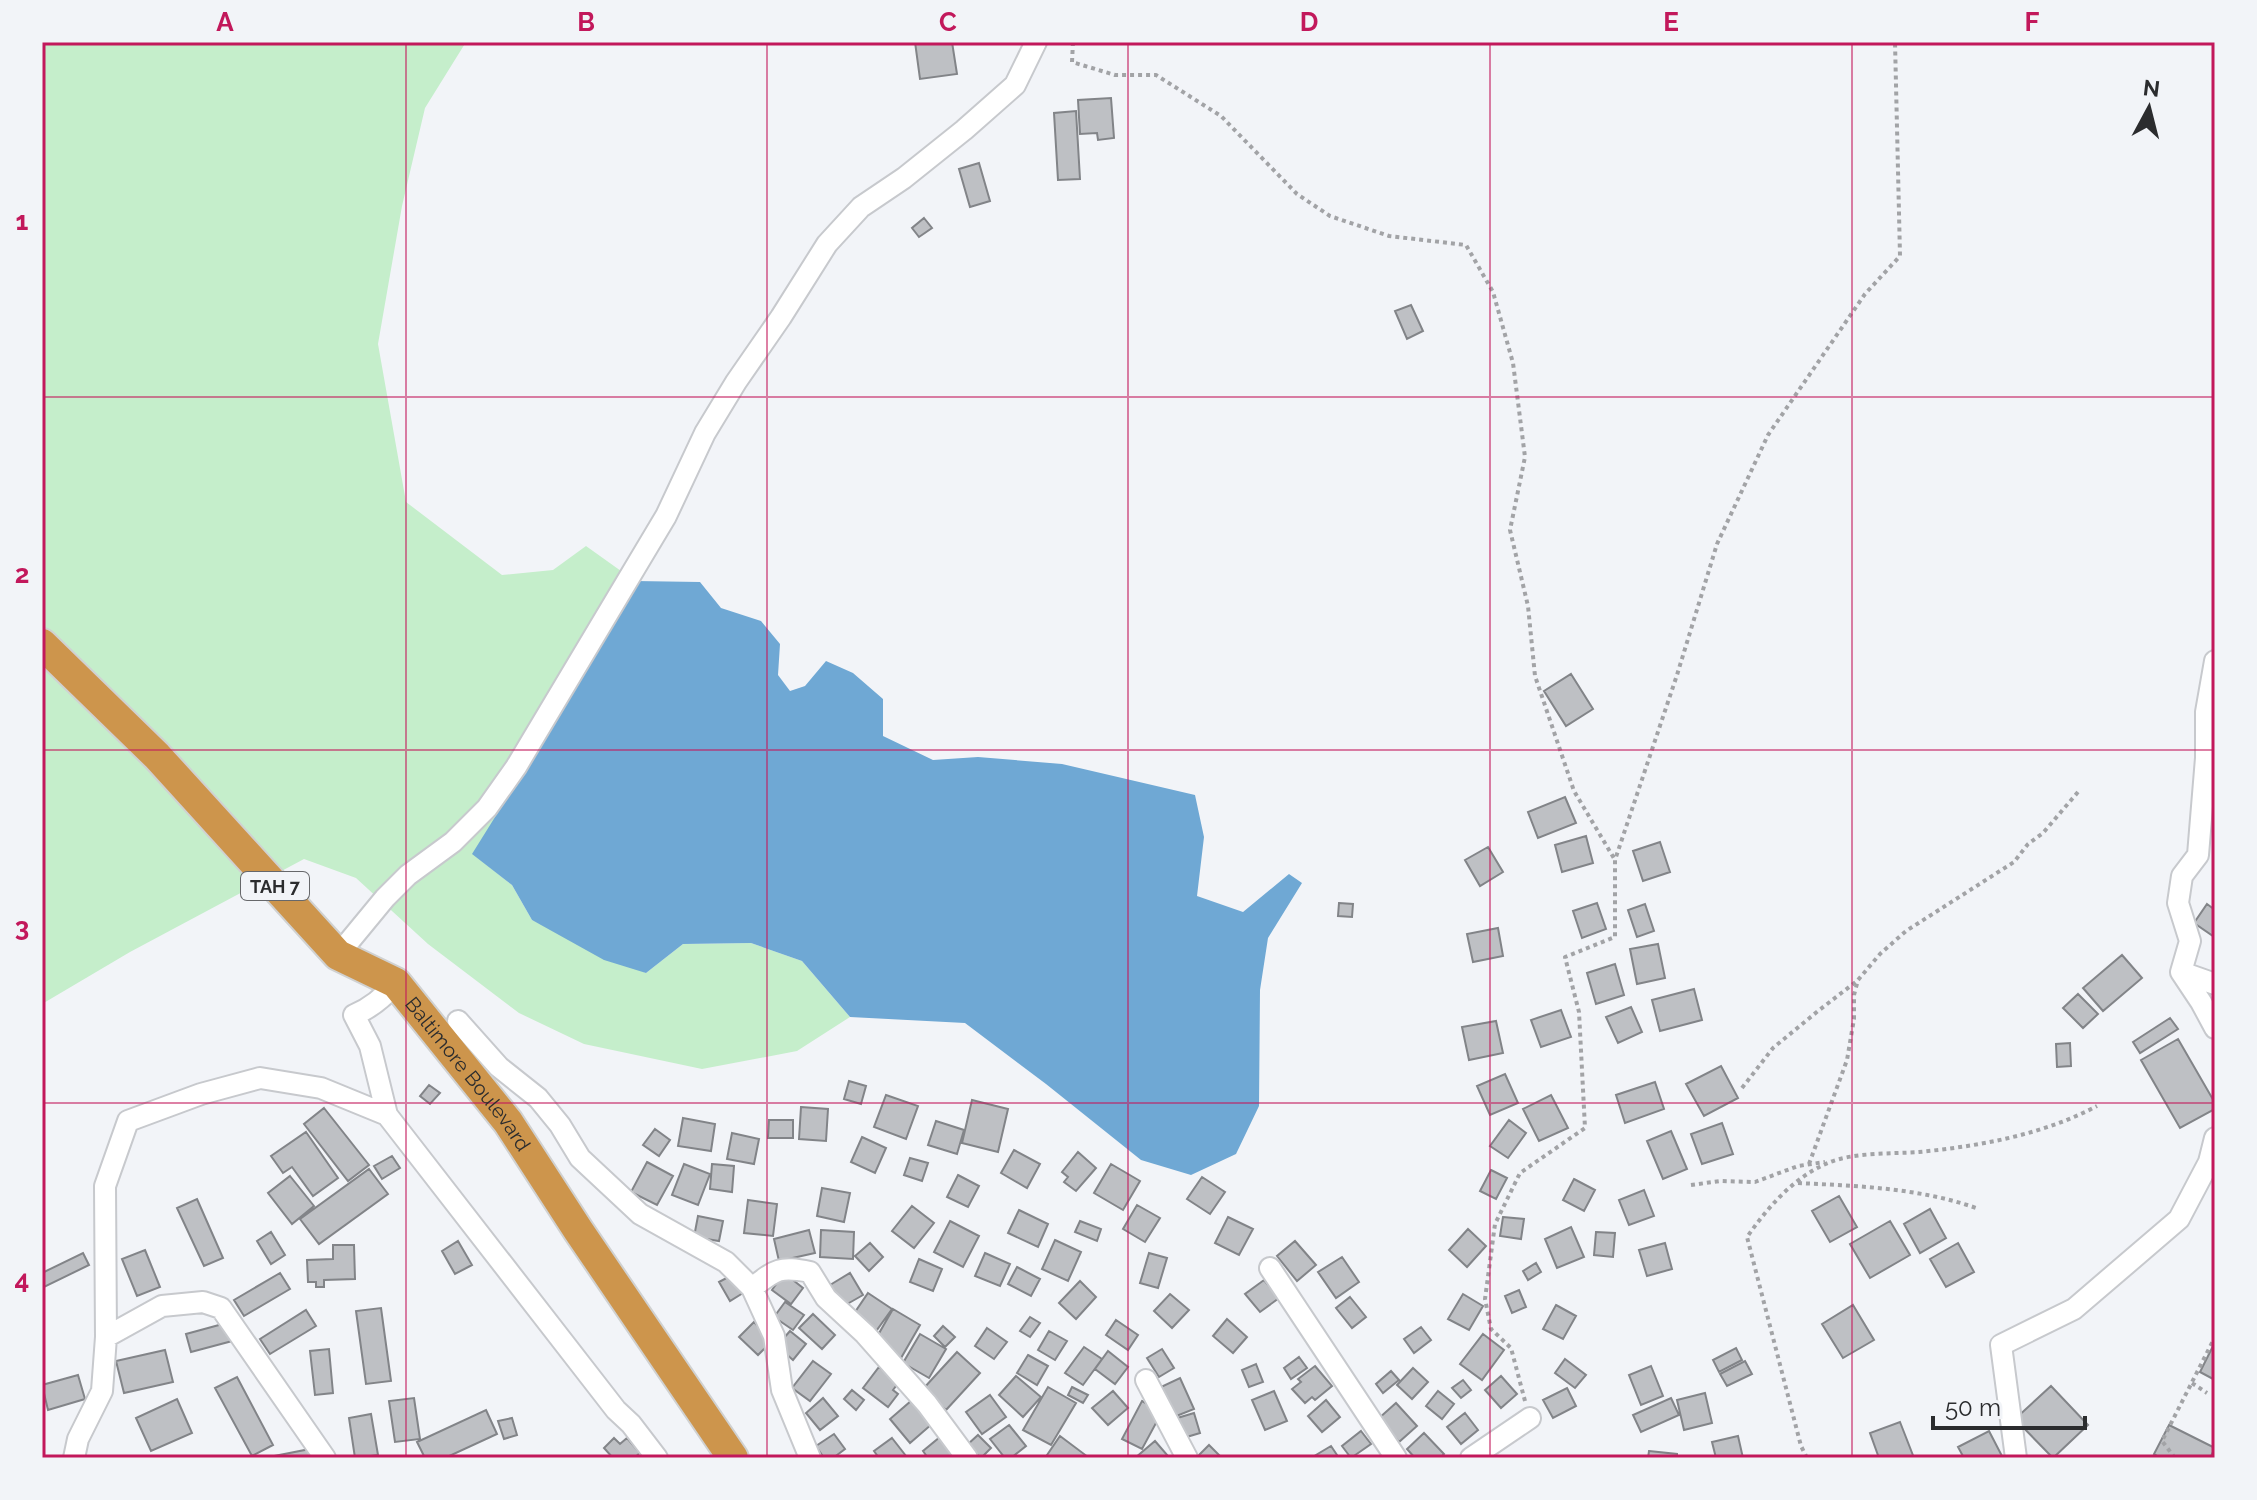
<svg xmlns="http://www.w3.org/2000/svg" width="2257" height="1500" font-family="Raleway,sans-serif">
<rect width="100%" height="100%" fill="#f2f4f8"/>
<path fill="#c5eecb" d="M42,42H466L425,108L402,206L378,344L406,502L502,575L553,570L586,546L635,581L546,735L473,854L512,885L532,920L646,973L683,944L751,943L802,961L850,1017L797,1051L702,1069L584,1044L519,1013L428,944L356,878L304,859L130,952L42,1004Z"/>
<path fill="#6fa8d4" d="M635,581L700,582L721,608L761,621L780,644L778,675L790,691L805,686L826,661L853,673L883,699V736L933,760L978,757L1062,764L1195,795L1204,837L1197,896L1243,912L1289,874L1302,883L1268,938L1260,990L1259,1106L1236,1154L1191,1175L1141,1160L1046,1084L965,1023L850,1017L802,961L751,943L683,944L646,973L604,960L532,920L512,885L472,854L546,735Z"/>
<path fill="#bec0c4" stroke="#828488" stroke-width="2" d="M915,42H952L957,74L920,79Z
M1111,98L1114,138L1098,140L1097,133L1080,134L1078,100Z
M1076,111L1080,179L1058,180L1054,113Z
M979,163L990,201L970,207L959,169Z
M924,218L932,228L919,237L912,228Z
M1411,305L1423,331L1407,339L1395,311Z
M1571,674L1593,709L1566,726L1544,691Z
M1565,797L1576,823L1538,838L1528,812Z
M1586,836L1593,863L1562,872L1555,845Z
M1660,842L1670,872L1643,881L1633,851Z
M1488,847L1503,872L1480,886L1465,860Z
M1339,903L1353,904L1352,917L1338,916Z
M1597,903L1606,929L1582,938L1573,911Z
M1645,904L1654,931L1637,937L1628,910Z
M2207,904L2215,910V933L2213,936L2194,923Z
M1498,928L1503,956L1473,962L1467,934Z
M1658,944L1665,978L1637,984L1630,949Z
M2122,955L2142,978L2103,1011L2083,988Z
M1615,964L1624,995L1596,1004L1587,973Z
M1694,989L1702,1020L1660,1031L1652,1000Z
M2078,994L2098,1014L2083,1028L2063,1008Z
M1631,1007L1642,1032L1618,1043L1606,1017Z
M1561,1010L1571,1037L1541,1047L1531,1020Z
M2170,1018L2178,1029L2140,1053L2133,1042Z
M1496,1021L1503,1053L1469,1060L1462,1027Z
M2178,1039L2215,1103V1109L2180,1128L2141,1060Z
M2070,1043L2071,1066L2057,1067L2056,1044Z
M1721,1066L1738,1098L1704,1116L1686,1084Z
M1505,1074L1518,1103L1490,1115L1477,1086Z
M849,1081L866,1086L861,1104L844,1099Z
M1655,1082L1664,1109L1625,1123L1616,1095Z
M429,1085L440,1093L430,1104L420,1096Z
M886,1095L918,1106L906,1139L874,1127Z
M1551,1095L1568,1128L1539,1141L1523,1109Z
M972,1100L1008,1109L998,1152L962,1143Z
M801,1107L828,1109L826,1141L799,1139Z
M324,1108L369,1165L348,1181L304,1124Z
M683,1118L715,1124L711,1151L678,1146Z
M769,1120H793V1138H768Z
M1509,1120L1526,1133L1508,1158L1490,1146Z
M936,1121L964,1130L957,1154L928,1145Z
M1722,1123L1733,1154L1702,1164L1691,1134Z
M655,1129L670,1140L659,1156L643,1145Z
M1671,1131L1687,1169L1663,1179L1647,1141Z
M306,1132L338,1178L313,1196L292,1167L283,1173L271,1156Z
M732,1133L759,1139L754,1164L727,1159Z
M862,1137L886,1148L875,1173L851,1162Z
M1014,1150L1040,1164L1027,1188L1001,1173Z
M1078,1152L1096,1168L1076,1191L1064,1182L1068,1177L1062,1172Z
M392,1156L400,1168L382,1179L374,1166Z
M910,1158L928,1163L922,1181L904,1175Z
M647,1162L673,1176L657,1205L631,1192Z
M684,1164L710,1174L698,1205L672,1195Z
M712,1164L734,1166L732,1192L710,1189Z
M1111,1164L1140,1181L1123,1210L1094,1193Z
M369,1169L388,1194L319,1244L300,1219Z
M1491,1170L1507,1178L1496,1199L1480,1191Z
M958,1175L979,1186L968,1207L947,1197Z
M290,1176L314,1206L292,1224L268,1193Z
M1202,1177L1225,1192L1210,1214L1187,1199Z
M1574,1179L1595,1190L1584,1211L1563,1200Z
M822,1188L850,1193L844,1222L817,1216Z
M1644,1190L1654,1216L1629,1225L1619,1200Z
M1839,1196L1857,1227L1830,1242L1812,1211Z
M197,1199L223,1258L204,1266L177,1208Z
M748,1200L777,1204L773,1236L744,1233Z
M1137,1205L1160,1218L1145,1242L1123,1229Z
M912,1206L934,1223L914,1248L892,1231Z
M1930,1209L1946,1238L1920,1253L1904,1224Z
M1019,1210L1048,1224L1038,1247L1008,1233Z
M698,1216L723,1221L719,1241L694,1237Z
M1228,1217L1253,1229L1239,1255L1215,1243Z
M1503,1217L1524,1219L1521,1239L1500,1236Z
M950,1221L979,1236L963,1267L934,1252Z
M1080,1221L1101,1229L1097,1241L1075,1232Z
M1890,1221L1910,1255L1870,1278L1850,1244Z
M1571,1227L1584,1257L1557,1268L1545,1239Z
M1468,1229L1486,1246L1467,1267L1449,1250Z
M809,1230L815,1253L779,1261L774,1239Z
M821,1230L854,1232L853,1259L820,1257Z
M271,1232L285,1255L271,1264L257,1241Z
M1596,1232L1615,1233L1613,1257L1594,1255Z
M1055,1240L1081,1252L1068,1281L1042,1269Z
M458,1241L472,1265L455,1274L442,1251Z
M1295,1241L1316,1265L1297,1281L1277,1256Z
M870,1243L883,1257L869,1271L855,1256Z
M1665,1243L1672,1269L1647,1276L1639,1250Z
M1958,1243L1974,1272L1946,1287L1930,1259Z
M333,1245H354L355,1279L324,1280V1287H316V1282H308L307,1260L333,1259Z
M145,1250L160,1287L137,1296L122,1259Z
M83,1253L89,1265L42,1288V1273Z
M985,1253L1010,1264L1000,1286L975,1276Z
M1149,1253L1167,1258L1158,1288L1140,1283Z
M1342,1257L1359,1282L1336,1298L1318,1272Z
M919,1259L942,1269L933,1291L910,1282Z
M1536,1263L1541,1272L1528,1280L1523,1271Z
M1017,1267L1040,1279L1031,1296L1008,1284Z
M280,1273L290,1289L244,1316L234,1300Z
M784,1273L803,1288L791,1304L772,1290Z
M850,1273L863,1295L842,1307L830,1285Z
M732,1275L743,1293L730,1301L719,1282Z
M1264,1280L1279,1298L1260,1312L1245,1294Z
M1080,1281L1096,1297L1076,1319L1059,1303Z
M1519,1290L1526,1307L1512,1313L1505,1296Z
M868,1293L892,1309L874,1334L851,1318Z
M1170,1294L1189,1310L1172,1328L1154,1311Z
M1463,1294L1483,1306L1469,1330L1448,1319Z
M1350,1297L1366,1317L1352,1328L1336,1308Z
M785,1302L804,1315L793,1330L774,1317Z
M1556,1305L1576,1316L1563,1339L1543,1329Z
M1853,1305L1874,1340L1843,1358L1822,1324Z
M381,1308L391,1381L366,1384L356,1311Z
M893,1309L920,1325L901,1358L874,1342Z
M306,1310L316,1326L270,1354L260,1339Z
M813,1314L835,1335L822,1349L799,1328Z
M1030,1317L1040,1323L1030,1337L1020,1331Z
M1227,1319L1247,1337L1233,1353L1213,1336Z
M1116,1320L1138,1335L1128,1350L1106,1335Z
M230,1322L236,1340L191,1352L186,1334Z
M754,1322L772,1341L758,1355L739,1337Z
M943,1326L955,1337L945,1347L934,1336Z
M1421,1327L1431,1340L1414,1353L1404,1339Z
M987,1328L1007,1342L994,1359L975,1346Z
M790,1331L806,1344L793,1360L777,1346Z
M1049,1331L1067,1341L1055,1360L1038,1350Z
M920,1334L946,1349L929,1378L903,1363Z
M1483,1334L1504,1350L1482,1380L1460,1364Z
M2214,1344H2215V1380L2200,1372Z
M1084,1347L1102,1359L1083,1385L1065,1373Z
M1736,1348L1742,1360L1719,1372L1713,1360Z
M329,1349L333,1393L315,1395L310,1351Z
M1162,1349L1174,1368L1159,1377L1147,1358Z
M165,1350L173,1382L124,1393L116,1361Z
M1108,1351L1128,1367L1115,1384L1095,1369Z
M957,1352L980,1373L946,1410L923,1389Z
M1028,1355L1048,1366L1037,1385L1017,1373Z
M1299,1357L1307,1368L1291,1379L1284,1368Z
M1565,1359L1586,1375L1575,1388L1555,1373Z
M813,1361L831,1374L810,1401L792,1388Z
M1745,1361L1752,1374L1727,1386L1720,1374Z
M1256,1364L1263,1382L1249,1387L1242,1370Z
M1315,1366L1332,1386L1315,1400L1312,1397L1305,1403L1292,1389L1301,1382L1298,1379Z
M1651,1366L1663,1396L1641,1405L1629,1375Z
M879,1367L899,1382L893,1390L898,1394L888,1407L863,1388Z
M1413,1368L1428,1382L1412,1399L1397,1385Z
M1391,1371L1399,1380L1383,1393L1376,1384Z
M78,1375L85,1399L48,1410L42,1385Z
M1016,1376L1041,1397L1023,1417L999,1395Z
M1501,1376L1517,1394L1501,1408L1485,1390Z
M237,1377L273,1445L252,1456L215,1388Z
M1180,1378L1194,1409L1174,1417L1161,1387Z
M1463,1380L1471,1390L1461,1398L1452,1388Z
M2051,1386L2088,1425L2053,1458L2015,1419Z
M1048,1387L1076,1403L1051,1445L1023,1430Z
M1072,1387L1088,1395L1083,1403L1068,1395Z
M1567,1388L1576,1406L1553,1418L1543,1400Z
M852,1390L864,1400L856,1410L844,1399Z
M1113,1391L1128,1408L1108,1425L1092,1408Z
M1274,1391L1287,1421L1265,1430L1252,1400Z
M1438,1391L1454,1404L1442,1419L1426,1406Z
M1705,1393L1712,1423L1684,1430L1677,1400Z
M990,1395L1006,1417L982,1434L966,1412Z
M414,1398L420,1439L395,1442L389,1401Z
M823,1398L838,1416L820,1430L806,1413Z
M1671,1398L1679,1415L1641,1432L1633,1415Z
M177,1399L192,1433L151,1451L136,1418Z
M1326,1400L1340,1417L1322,1432L1308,1416Z
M911,1401L932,1424L910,1443L890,1419Z
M1142,1401L1162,1412L1142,1449L1122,1439Z
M1396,1403L1417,1426L1399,1442L1378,1419Z
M486,1410L497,1434L445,1458H425L417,1442Z
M1194,1413L1200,1433L1180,1439L1174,1419Z
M1465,1413L1478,1430L1461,1444L1447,1427Z
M371,1414L378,1455L355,1458L349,1418Z
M512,1418L517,1435L504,1439L498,1421Z
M1900,1422L1914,1458H1879L1870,1433Z
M1009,1425L1026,1446L1011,1458H1005L990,1439Z
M2169,1425L2215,1448L2210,1458H2161L2154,1454Z
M1361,1431L1371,1444L1351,1458L1342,1446Z
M1989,1431L2003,1458H1964L1958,1447Z
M1424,1433L1444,1454L1440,1458H1415L1407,1449Z
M834,1434L845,1449L833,1458H824L816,1446Z
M978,1435L991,1448L981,1458L967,1445Z
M1060,1436L1088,1457L1087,1458H1045Z
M1738,1436L1743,1458H1716L1712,1442Z
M940,1437L955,1458H928L923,1451Z
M614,1438L620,1444L627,1438L640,1453L634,1458H613L604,1448Z
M892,1438L906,1456L903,1458H879L874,1451Z
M1155,1441L1168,1456L1165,1458H1135Z
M1209,1445L1222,1458H1196Z
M1331,1446L1339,1458H1311Z
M310,1449L312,1458H264Z
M1649,1451L1677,1454V1458H1648Z"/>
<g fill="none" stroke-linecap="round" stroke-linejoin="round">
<g stroke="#c7c9cd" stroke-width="24">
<path id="minor" d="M338,955L385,898L408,875L453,842L487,808L516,767L666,516L705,433L736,382L781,317L827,244L861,207L904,178L964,130L1015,85L1036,42
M2181,972L2190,941L2178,903L2182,876L2198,855L2206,758V712L2215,661
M2181,972L2201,1002L2215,1028
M2181,972L2215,984
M396,983C384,997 371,1008 354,1015L370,1046L387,1115L616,1410L631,1424L657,1458
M458,1021L499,1067L538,1098L560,1125L580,1158L640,1214L726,1262L752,1288L774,1336L782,1390L810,1458
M1270,1268L1396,1458
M752,1288C776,1269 780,1266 810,1272L826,1298L865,1334L927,1404L967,1458
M106,1337L162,1306L203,1302L221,1308L325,1458
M1146,1380L1187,1458
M74,1458L78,1439L102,1391L106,1337L105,1186L128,1121L201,1094L260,1078L321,1088L387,1115
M1471,1458L1530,1418
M2016,1458L2001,1345L2074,1309L2179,1219L2209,1162L2215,1138"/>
</g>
<g stroke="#d0d1d1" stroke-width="34">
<g id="highway">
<path id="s1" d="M42,644L157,756L338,955L396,983L508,1122L578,1230L733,1458"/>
</g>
</g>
<path stroke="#a2a3a6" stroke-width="4" stroke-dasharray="4 4" stroke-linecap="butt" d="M1073,42L1072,62L1115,75H1156L1221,116L1297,194L1330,216L1389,236L1466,245L1493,292L1513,363L1525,457L1510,530L1528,606L1535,676L1574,791L1615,860
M1742,1088L1773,1048L1818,1011L1857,981
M1809,1164L1847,1060L1854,1019V995L1858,980L1880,954L1906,931L2014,862L2028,844L2043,833L2078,792
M1798,1183C1859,1186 1921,1188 1979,1209
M1691,1185L1720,1181L1755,1182L1798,1166L1825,1162
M2192,1383L2207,1393
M1525,1401L1511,1348L1491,1329L1485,1299L1495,1224L1520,1173L1585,1128L1579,1012L1565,957L1615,937V860L1677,675L1717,544L1768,435L1865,294L1900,256L1895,42
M1807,1458L1801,1446L1747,1237C1768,1207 1794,1177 1828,1163C1853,1152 1892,1154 1919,1152C1980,1146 2042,1135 2097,1106
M2175,1458L2162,1441L2215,1337"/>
<use href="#minor" stroke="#fff" stroke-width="20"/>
<use href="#highway" stroke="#cd954c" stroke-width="30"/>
</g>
<path fill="none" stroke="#c2185b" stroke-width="2" stroke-opacity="0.55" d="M406,42V1458M767,42V1458M1128,42V1458M1490,42V1458M1852,42V1458M42,397H2215M42,750H2215M42,1103H2215"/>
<g text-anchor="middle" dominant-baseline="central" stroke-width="7" stroke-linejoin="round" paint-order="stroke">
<rect fill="#f2f4f8" stroke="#67686b" stroke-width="2" x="241" y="872" width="68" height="28" rx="6"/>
<g font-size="18" font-weight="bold" fill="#2b2c2e">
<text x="275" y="886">TAH 7</text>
</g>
<g font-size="20" fill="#2b2c2e" stroke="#f2f4f8">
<text stroke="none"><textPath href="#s1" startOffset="610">Baltimore Boulevard</textPath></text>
</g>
</g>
<rect width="2257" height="1500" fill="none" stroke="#f2f4f8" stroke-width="88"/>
<g transform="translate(2149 108) rotate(7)" stroke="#f2f4f8" stroke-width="6" paint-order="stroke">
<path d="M0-6L14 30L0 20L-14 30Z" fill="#2b2c2e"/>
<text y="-12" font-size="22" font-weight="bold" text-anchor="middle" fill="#2b2c2e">N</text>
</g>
<path d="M1933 1416v12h152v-12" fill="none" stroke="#2b2c2e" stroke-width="4"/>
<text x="1945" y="1416" font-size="24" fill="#2b2c2e" stroke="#f2f4f8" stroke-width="6" paint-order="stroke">50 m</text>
<rect x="44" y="44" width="2169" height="1412" fill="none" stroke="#c2185b" stroke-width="3"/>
<g font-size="26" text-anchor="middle" font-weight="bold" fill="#c2185b">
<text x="225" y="31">A</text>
<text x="586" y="31">B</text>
<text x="948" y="31">C</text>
<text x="1309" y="31">D</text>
<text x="1671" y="31">E</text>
<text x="2032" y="31">F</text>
<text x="22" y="230">1</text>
<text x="22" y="583">2</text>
<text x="22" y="936">3</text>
<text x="22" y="1289">4</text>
</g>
</svg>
